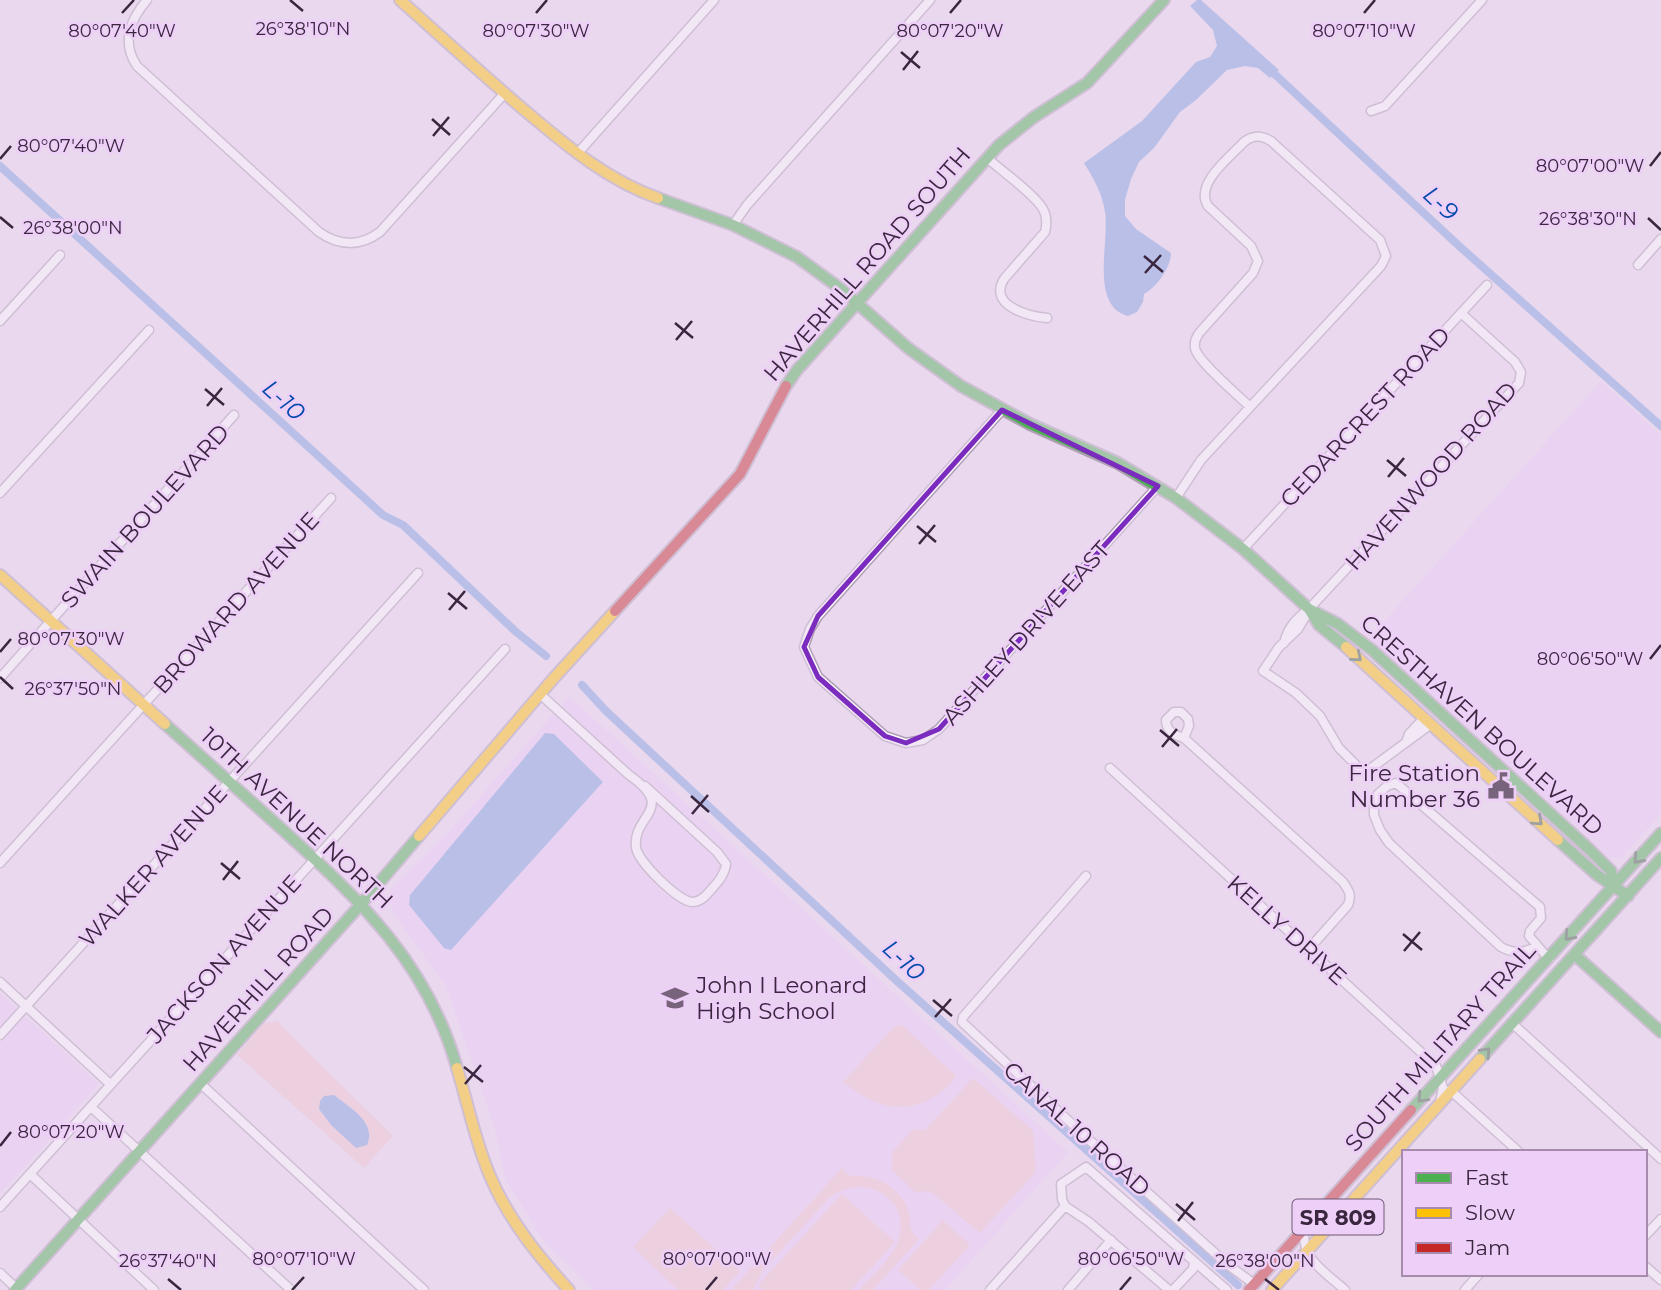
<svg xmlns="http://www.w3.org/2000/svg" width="1661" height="1290" font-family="Montserrat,sans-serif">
<rect width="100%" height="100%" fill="#e9d8ee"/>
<path fill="#ebcbf5" d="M1601,381L1661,435V814L1621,858L1609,857L1369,638Z
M569,696L1068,1152L945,1290H594L544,1242L506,1180L494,1126L446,986L392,912L390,889L448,833Z
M0,993L99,1084L0,1194Z"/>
<path fill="#f0c5cf" d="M277,1021L393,1136L364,1168L237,1055L264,1023Z
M902,1025L956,1076C943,1098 912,1111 888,1106C871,1102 856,1092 843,1082L895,1026Z
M973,1078L1033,1131L1036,1172L980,1233L930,1191L915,1192L892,1170V1152L914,1129L925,1130Z
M842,1168L850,1176C875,1174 899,1186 908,1210C913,1225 906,1228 919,1239L873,1290H859C872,1275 894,1258 899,1238C911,1195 859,1171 828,1199L762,1271L753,1290H735L733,1288Z
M842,1194L895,1242L851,1290H763L758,1285Z
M670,1208L740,1271L723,1290H678L633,1247Z
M943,1220L970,1245L929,1290H920L898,1270Z"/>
<path fill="#81a1e1" d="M1197,0H1201L1279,70L1270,78L1258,68L1245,66L1227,70L1196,100L1180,112L1154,148L1139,162L1131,179L1125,200V216L1136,229L1171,253C1171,267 1157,287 1144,294L1143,302L1137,312L1128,316C1089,306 1110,240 1105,212C1102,193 1094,179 1084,163L1142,121L1196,62L1210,57L1217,46L1213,30L1190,6Z
M545,733L554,734L603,782L451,950L444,948L409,905L410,895Z
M334,1095C350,1108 377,1122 367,1145L356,1148L331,1125L319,1109L320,1101L324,1096Z"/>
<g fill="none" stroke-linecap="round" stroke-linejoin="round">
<path stroke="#81a1e1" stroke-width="8" d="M1268,68L1458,245L1661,426
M0,166L383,515L403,525L515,631L546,656
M582,685L606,711L898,982L1238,1285"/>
<g stroke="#b09fb5" stroke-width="11">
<path id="street" d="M147,0C130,20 121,42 137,66L319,232C339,246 360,247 380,232L504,94
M1371,111L1385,106L1482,0
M577,154L714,0
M987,158C1002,171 1034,194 1043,209C1047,216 1047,224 1045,232L1004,279C988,305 1027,316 1047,318
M733,225L747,205L930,0
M1638,265L1661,239
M0,321L60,255
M1002,410L818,616L810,629L804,647L818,677L885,736L906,743L923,740L939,729L1158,486
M0,493L149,330
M1176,498L1201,460L1381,266L1386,256L1380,240L1271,141C1261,135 1253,135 1244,142C1230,157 1194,184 1208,206L1251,246L1258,261L1253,273L1200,332C1196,337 1194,342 1195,348C1197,361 1239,396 1250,407
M1243,549L1487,285
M1308,612L1298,629L1279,647L1263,671L1296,693L1320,716L1339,748L1360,769H1370L1431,724
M1284,643C1288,627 1296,619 1309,609L1519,383L1521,372L1515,362L1461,313
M0,678L234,415
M540,694L629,775C678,809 632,815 636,847C637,861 678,901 692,902C700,902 705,897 710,891C717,883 725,875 726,864L717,852L645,786
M1184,738L1189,726L1188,719L1181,712H1174L1166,720C1166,731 1174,735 1184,738L1343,882C1349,891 1352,895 1348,905L1308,950
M1407,740L1409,734L1424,718
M1110,768L1436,1066L1443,1088L1440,1102
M0,863L331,498
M1086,876L963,1017L962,1022L1098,1148L1227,1264L1254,1284
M1537,946C1524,953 1514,954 1501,947L1389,843L1380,830L1374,815V803L1378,794L1387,786L1396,783L1540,907L1541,918L1530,931L1529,936L1549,959
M0,982L110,1084
M1513,1024L1661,1159
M0,1035L418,573
M201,1084L424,1290
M1450,1090L1519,1152
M91,1107L291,1290
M30,1174L154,1290
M1065,1206L1089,1222L1169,1290
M0,1207L505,649
M1305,1228C1299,1258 1325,1272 1345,1290
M1645,1236L1661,1219
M1645,1266L1661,1280
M0,1273L18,1290
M990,1290L1065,1206L1062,1199L1061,1184L1086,1167L1227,1290
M1068,1290L1111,1240
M1173,1290L1193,1269L1194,1263
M1465,1290L1479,1274"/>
</g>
<g stroke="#b09fb5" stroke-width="14">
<path id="fast" d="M658,198L733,225L797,257L841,289L908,348L961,386L1030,424L1118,463L1176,498L1243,549L1309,609L1319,625L1346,647
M786,386L797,370L999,145L1034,117L1087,83L1164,0
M1309,609L1338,624L1372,650L1589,849L1611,871L1614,886
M165,724C204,759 244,795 284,831C361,901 428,964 457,1068
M1558,840L1597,875L1628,896
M1575,955L1661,1032
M1480,1059L1661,858
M1411,1110L1661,833
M15,1290L362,903L419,836"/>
</g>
<g stroke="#b09fb5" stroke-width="14">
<path id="slow" d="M400,0C443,38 485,77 529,114C568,147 609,181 658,198
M0,575L165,724
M1346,647L1558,840
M419,836L553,679L615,611
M457,1068C468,1104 475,1141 490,1176C508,1219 538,1256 569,1290
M1272,1290L1480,1059"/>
</g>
<g stroke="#b09fb5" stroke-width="14">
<path id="jam" d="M615,611L740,474L786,386
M1249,1290L1411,1110"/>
</g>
<use href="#street" stroke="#fcf9fc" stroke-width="8"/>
<use href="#fast" stroke="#4caf50" stroke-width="10"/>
<use href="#slow" stroke="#ffc107" stroke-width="10"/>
<use href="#jam" stroke="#c62828" stroke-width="10"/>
</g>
<defs><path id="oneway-chevron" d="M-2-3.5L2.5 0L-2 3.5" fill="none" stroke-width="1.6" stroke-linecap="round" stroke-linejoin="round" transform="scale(1.75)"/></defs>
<g stroke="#415d46">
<use href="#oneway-chevron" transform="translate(1357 657) rotate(40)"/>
<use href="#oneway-chevron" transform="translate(1538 821) rotate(42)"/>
<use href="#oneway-chevron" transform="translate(1638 859) rotate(132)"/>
<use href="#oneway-chevron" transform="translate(1569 936) rotate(132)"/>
<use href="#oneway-chevron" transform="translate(1486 1052) rotate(-47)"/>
<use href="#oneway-chevron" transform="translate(1422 1098) rotate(133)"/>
</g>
<path d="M0 0H1661V1290H0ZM1002,410L1158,486L939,729L906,743L885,736L818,677L804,647L818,616Z" fill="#e9d8ee" fill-opacity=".55" fill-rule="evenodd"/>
<path fill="none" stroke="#7b2cbf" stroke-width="5" stroke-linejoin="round" d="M1002,410L1158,486L939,729L906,743L885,736L818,677L804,647L818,616Z"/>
<path fill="none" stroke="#3a263f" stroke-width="2.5" d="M290,0L303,11M122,13L134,0M536,13L547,0M950,13L961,0M1364,13L1375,0M901,52L920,68M903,70L918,51M432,119L450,135M433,136L449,117M0,159L11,146M1650,166L1661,152M0,217L13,228M1648,218L1661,230M1144,256L1163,272M1145,273L1161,255M675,323L693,338M676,340L692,321M205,389L224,405M207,406L222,388M1387,460L1406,476M1388,477L1404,458M917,526L936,542M919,544L935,525M448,593L467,609M449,610L465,591M0,652L11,639M1650,659L1661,645M0,677L13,689M1160,730L1179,746M1162,747L1177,729M691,796L709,812M692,814L708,795M221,863L240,879M223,880L238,861M1403,934L1422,950M1404,951L1420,932M933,1000L952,1016M935,1017L951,999M464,1067L483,1082M465,1084L481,1065M0,1146L11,1132M1176,1204L1195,1220M1178,1221L1193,1202M168,1279L181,1290M1265,1279L1279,1290M292,1290L304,1277M706,1290L717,1277M1120,1290L1131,1277"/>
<defs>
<g id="civic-bare" transform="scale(2.1)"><path d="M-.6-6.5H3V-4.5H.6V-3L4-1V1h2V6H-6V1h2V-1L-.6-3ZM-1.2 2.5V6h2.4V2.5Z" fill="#77647c" stroke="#eecff7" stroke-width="2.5" paint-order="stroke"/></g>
<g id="school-bare" transform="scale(2.1)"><path d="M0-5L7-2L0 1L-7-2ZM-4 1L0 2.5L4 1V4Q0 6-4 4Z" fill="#77647c" stroke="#eecff7" stroke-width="2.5" paint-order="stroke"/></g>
</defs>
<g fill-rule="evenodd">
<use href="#civic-bare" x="1501" y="786"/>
<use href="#school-bare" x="675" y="998"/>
</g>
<g text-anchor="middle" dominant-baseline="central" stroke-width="5" stroke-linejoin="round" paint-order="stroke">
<rect fill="#eecff7" stroke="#705976" stroke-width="2" x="1292.5" y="1199.5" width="91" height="35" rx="5"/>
<g font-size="21" font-weight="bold" fill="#3a263f">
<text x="1338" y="1217">SR 809</text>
</g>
<g font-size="23" fill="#3a263f" stroke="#eecff7">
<text transform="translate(867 264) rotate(-49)">HAVERHILL ROAD SOUTH</text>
<text transform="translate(1365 417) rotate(-47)">CEDARCREST ROAD</text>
<text transform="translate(1431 476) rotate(-48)">HAVENWOOD ROAD</text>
<text transform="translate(145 516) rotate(-48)">SWAIN BOULEVARD</text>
<text transform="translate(236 603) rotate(-48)">BROWARD AVENUE</text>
<text transform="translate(1026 633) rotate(-48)">ASHLEY DRIVE EAST</text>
<text transform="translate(1482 725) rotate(42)">CRESTHAVEN BOULEVARD</text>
<text transform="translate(297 818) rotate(43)">10TH AVENUE NORTH</text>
<text transform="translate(153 866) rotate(-48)">WALKER AVENUE</text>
<text transform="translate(1287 930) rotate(42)">KELLY DRIVE</text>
<text transform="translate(224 959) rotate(-48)">JACKSON AVENUE</text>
<text transform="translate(258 989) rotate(-48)">HAVERHILL ROAD</text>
<text transform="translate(1440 1047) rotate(-48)">SOUTH MILITARY TRAIL</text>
<text transform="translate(1077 1129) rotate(42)">CANAL 10 ROAD</text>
</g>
<g font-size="23" fill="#3a263f" stroke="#eecff7" text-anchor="end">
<text x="1480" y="773">Fire Station<tspan x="1480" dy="26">Number 36</tspan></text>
<text x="696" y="985" text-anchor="start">John I Leonard<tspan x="696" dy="26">High School</tspan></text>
</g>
<g font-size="24" font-style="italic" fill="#004baa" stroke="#eecff7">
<text transform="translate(1441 203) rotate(43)">L-9</text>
<text transform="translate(284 400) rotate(42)">L-10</text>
<text transform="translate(904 960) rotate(43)">L-10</text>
</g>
</g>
<g font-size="18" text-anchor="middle" fill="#3a263f" stroke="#eecff7" stroke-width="5" stroke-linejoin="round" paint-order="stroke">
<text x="303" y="35">26°38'10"N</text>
<text x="122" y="37">80°07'40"W</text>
<text x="536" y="37">80°07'30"W</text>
<text x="950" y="37">80°07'20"W</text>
<text x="1364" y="37">80°07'10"W</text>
<text x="71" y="152">80°07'40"W</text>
<text x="1590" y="172">80°07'00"W</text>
<text x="1588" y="225">26°38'30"N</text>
<text x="73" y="234">26°38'00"N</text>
<text x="71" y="645">80°07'30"W</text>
<text x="1590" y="665">80°06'50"W</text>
<text x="73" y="695">26°37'50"N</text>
<text x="71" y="1138">80°07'20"W</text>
<text x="304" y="1265">80°07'10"W</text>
<text x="717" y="1265">80°07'00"W</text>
<text x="1131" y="1265">80°06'50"W</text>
<text x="168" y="1267">26°37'40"N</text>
<text x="1265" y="1267">26°38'00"N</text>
</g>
<rect x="1402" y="1150" width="245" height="126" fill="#eecff7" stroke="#a68bad" stroke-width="2"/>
<rect x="1416" y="1173" width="35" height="10" fill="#4caf50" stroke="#a68bad" stroke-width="2"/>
<text x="1465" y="1185" font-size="21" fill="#3a263f">Fast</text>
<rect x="1416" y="1208" width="35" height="10" fill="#ffc107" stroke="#a68bad" stroke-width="2"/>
<text x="1465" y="1220" font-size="21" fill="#3a263f">Slow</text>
<rect x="1416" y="1243" width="35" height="10" fill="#c62828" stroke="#a68bad" stroke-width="2"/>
<text x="1465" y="1255" font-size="21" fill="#3a263f">Jam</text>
</svg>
